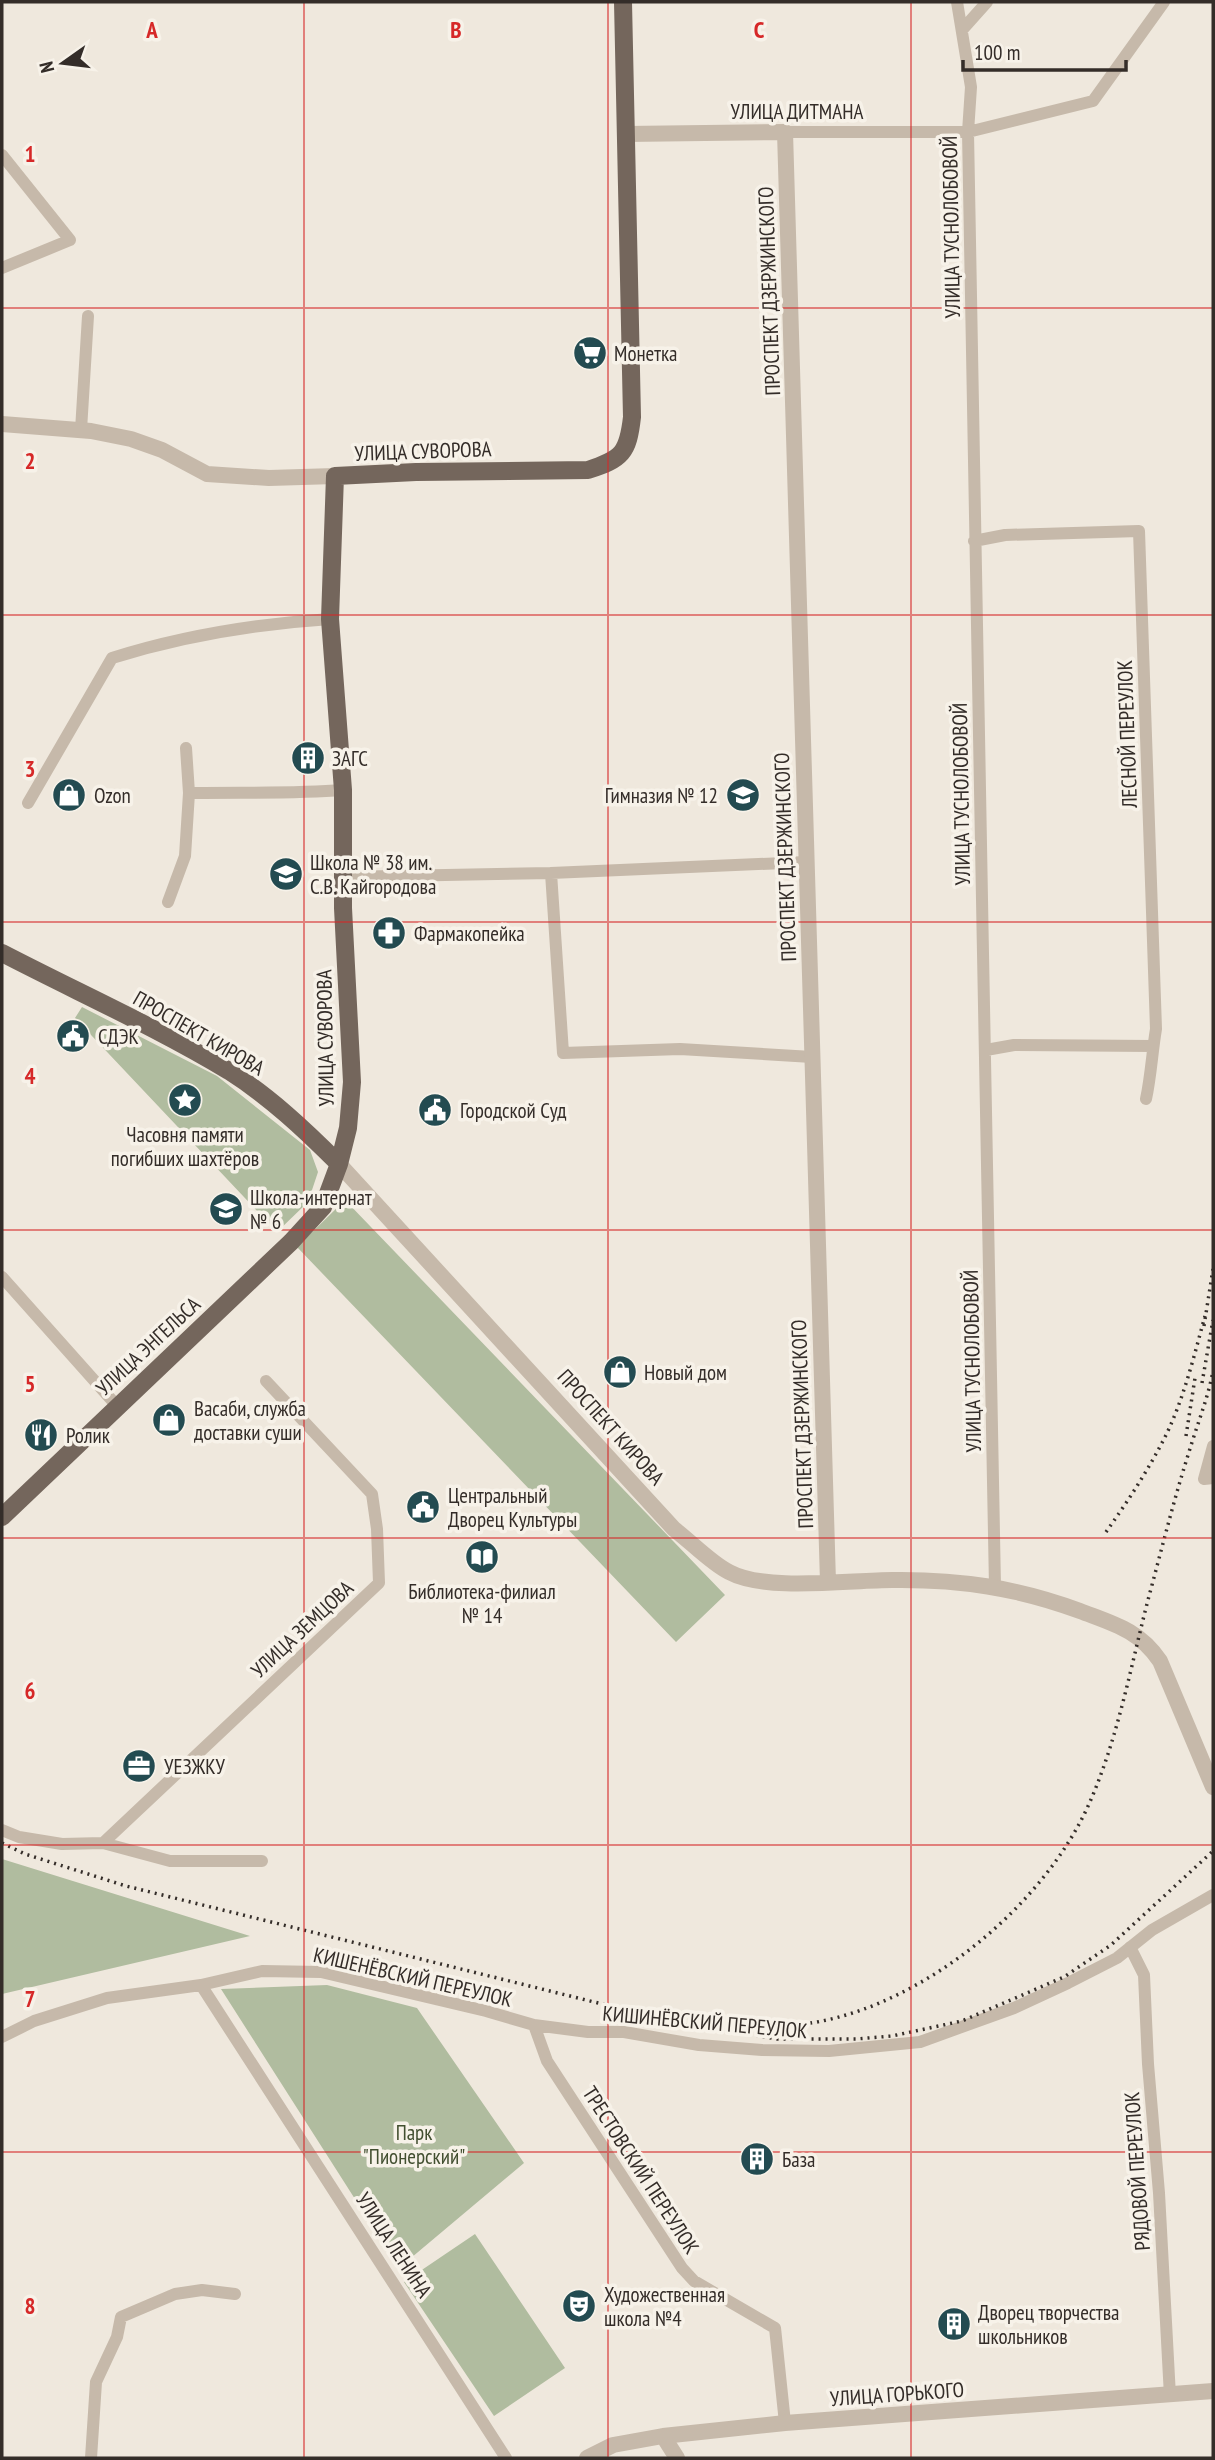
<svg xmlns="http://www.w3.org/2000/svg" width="1215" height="2460" font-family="'PT Sans Narrow',sans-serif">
<rect width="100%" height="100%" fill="#efe8dd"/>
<path fill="#b0bc9f" d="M82,1007L217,1076L310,1150L318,1172L308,1202L277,1232L75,1018Z
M345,1200L725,1595L676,1642L297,1247Z
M2,1859L250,1936L2,1994Z
M327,1985L417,2008L524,2163L399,2268L221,1989Z
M475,2234L565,2368L494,2416L404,2282Z"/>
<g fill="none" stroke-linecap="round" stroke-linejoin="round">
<path stroke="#c6b9aa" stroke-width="12" d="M957,2L971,87L968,132C975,617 987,1102 995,1587
M962,30L987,2
M785,132H968L1093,101L1164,2
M2,155L70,240L2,268
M81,430L88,316
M974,541L1005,535L1139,531L1156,1029C1152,1053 1151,1076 1146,1099
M189,793C240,792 292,794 343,790
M28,803L112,658C185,635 254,624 330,619
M551,873L563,1053L680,1049L812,1057
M342,877L551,873L806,862
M168,902L185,856L189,793L186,748
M986,1050L1014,1045L1153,1046
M2,1277L117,1406
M1213,1446L1204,1479L1213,1478
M2,1830L19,1837L62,1844L103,1843L170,1861H262
M103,1843L379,1583L377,1529L372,1494L266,1381
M1130,1947L1144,1975L1148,2064L1159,2193L1170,2396
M201,1985L506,2458
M534,2025L588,2032H624L699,2045L762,2050L829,2051L920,2042L1014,2008L1068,1983L1117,1958L1152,1930L1213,1895
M2,2037L34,2021L107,1998L201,1985L262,1971L321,1972L486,2011L534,2025L547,2061L682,2268L694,2281L775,2328L785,2423
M91,2458L96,2382L117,2337L121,2317L175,2294L202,2290L235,2294"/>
<path stroke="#c6b9aa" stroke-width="16" d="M626,134L785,132L828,1582
M2,424L91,431L131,439L162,450L207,474L269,478L335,476
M339,1164L674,1529C690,1541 712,1564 729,1572C766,1592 849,1580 892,1580C959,1579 1018,1588 1080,1611C1114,1624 1139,1630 1160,1661L1213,1787
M663,2436L677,2458
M587,2458L613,2445L663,2436L785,2423L1213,2391"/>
<path stroke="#74665c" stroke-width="18" d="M2,953C77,992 156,1027 229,1071C270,1097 305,1130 339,1164
M2,1517L291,1242L323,1207L339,1164L348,1128L352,1082L343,908V790L330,619L335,476L416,472L588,470C622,459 628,453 632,417L623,2"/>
<path stroke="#342d29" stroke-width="3.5" stroke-dasharray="2 5" stroke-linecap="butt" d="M1204,1326L1213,1269
M1202,1383L1213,1320
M1186,1436L1195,1378
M1106,1532C1128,1501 1149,1469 1166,1435C1184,1398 1194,1356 1205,1316
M2,1843L25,1854L126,1886L695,2027C736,2028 777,2029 817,2022C927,2002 1044,1905 1089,1804C1120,1734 1132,1658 1152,1585C1164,1540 1175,1496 1189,1452C1197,1425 1208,1398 1213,1371
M749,2034L777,2039H856L892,2036L962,2021L1064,1977L1111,1945L1213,1851"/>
</g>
<path fill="none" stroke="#d62828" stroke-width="2" stroke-opacity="0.55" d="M304,2V2458M608,2V2458M911,2V2458M2,308H1213M2,615H1213M2,922H1213M2,1230H1213M2,1538H1213M2,1845H1213M2,2152H1213"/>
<defs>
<g id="supermarket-disc" transform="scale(1.75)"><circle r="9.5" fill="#234b51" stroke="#f7f2e9"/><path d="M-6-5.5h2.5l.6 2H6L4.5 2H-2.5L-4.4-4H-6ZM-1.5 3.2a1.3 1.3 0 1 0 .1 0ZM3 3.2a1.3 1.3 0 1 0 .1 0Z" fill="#fff"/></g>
<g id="building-disc" transform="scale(1.75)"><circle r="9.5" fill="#234b51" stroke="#f7f2e9"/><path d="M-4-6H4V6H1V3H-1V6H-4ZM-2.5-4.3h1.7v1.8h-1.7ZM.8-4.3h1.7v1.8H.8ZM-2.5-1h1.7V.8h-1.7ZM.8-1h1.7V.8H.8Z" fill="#fff"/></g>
<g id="shop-disc" transform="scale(1.75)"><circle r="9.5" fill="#234b51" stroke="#f7f2e9"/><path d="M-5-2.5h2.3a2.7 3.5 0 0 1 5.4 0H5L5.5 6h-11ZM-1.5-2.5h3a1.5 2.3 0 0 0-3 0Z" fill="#fff"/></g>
<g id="school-disc" transform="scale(1.75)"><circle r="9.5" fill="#234b51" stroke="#f7f2e9"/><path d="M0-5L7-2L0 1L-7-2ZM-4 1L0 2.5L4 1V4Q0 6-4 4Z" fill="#fff"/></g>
<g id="pharmacy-disc" transform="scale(1.75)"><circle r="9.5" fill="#234b51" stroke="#f7f2e9"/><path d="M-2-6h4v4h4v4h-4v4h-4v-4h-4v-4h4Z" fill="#fff"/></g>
<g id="civic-disc" transform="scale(1.75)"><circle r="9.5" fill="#234b51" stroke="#f7f2e9"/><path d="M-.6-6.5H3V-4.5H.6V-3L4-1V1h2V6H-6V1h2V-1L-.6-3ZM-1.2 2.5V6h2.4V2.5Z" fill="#fff"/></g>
<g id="sight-disc" transform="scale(1.75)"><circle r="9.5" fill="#234b51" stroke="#f7f2e9"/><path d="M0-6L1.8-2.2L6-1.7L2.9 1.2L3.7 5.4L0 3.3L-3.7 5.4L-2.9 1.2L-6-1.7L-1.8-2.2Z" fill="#fff"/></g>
<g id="restaurant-disc" transform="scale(1.75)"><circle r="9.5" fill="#234b51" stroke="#f7f2e9"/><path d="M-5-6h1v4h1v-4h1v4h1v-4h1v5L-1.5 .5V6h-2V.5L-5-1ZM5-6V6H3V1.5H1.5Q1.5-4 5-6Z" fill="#fff"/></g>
<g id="library-disc" transform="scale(1.75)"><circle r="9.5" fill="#234b51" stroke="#f7f2e9"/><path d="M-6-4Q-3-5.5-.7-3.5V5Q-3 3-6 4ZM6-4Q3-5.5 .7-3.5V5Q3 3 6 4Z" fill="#fff"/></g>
<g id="office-disc" transform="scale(1.75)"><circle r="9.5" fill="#234b51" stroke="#f7f2e9"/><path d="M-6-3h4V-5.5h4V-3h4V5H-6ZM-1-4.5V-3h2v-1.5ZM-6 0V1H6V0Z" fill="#fff"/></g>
<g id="theatre-disc" transform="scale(1.75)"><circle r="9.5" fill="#234b51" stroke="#f7f2e9"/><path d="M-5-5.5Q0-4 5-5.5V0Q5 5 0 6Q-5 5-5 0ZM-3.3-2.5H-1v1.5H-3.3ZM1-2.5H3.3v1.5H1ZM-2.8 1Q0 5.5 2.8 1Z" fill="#fff"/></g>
</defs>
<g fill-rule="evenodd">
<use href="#supermarket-disc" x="590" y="353"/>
<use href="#building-disc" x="308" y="758"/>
<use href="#shop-disc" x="69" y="795"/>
<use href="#school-disc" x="743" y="795"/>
<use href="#school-disc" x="286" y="874"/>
<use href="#pharmacy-disc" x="389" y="933"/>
<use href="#civic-disc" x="73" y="1036"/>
<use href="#sight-disc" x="185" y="1100"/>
<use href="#civic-disc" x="435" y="1110"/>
<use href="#school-disc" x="226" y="1209"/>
<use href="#shop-disc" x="620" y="1372"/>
<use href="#shop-disc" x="169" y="1420"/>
<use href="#restaurant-disc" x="41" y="1435"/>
<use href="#civic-disc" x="423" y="1507"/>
<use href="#library-disc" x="482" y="1557"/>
<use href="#office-disc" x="139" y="1766"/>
<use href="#building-disc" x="757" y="2159"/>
<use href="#theatre-disc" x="579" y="2306"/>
<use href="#building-disc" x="954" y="2324"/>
</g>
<g text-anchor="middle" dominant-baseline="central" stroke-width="7" stroke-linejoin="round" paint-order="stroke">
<g font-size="21" fill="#342d29" stroke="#f7f2e9">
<text x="797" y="111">УЛИЦА ДИТМАНА</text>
<text transform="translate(951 227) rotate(-91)">УЛИЦА ТУСНОЛОБОВОЙ</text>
<text transform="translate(769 291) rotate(-92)">ПРОСПЕКТ ДЗЕРЖИНСКОГО</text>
<text transform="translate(423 451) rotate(-2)">УЛИЦА СУВОРОВА</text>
<text transform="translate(1127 734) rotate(-92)">ЛЕСНОЙ ПЕРЕУЛОК</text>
<text transform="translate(961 794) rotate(-91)">УЛИЦА ТУСНОЛОБОВОЙ</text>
<text transform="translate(785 857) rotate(-92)">ПРОСПЕКТ ДЗЕРЖИНСКОГО</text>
<text transform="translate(199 1033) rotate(30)">ПРОСПЕКТ КИРОВА</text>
<text transform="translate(325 1038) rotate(-91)">УЛИЦА СУВОРОВА</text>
<text transform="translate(148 1346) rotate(-43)">УЛИЦА ЭНГЕЛЬСА</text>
<text transform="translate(972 1361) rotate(-91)">УЛИЦА ТУСНОЛОБОВОЙ</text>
<text transform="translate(802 1424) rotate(-92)">ПРОСПЕКТ ДЗЕРЖИНСКОГО</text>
<text transform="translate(611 1427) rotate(48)">ПРОСПЕКТ КИРОВА</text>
<text transform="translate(302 1629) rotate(-43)">УЛИЦА ЗЕМЦОВА</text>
<text transform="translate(413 1977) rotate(13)">КИШЕНЁВСКИЙ ПЕРЕУЛОК</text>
<text transform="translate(705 2022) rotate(5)">КИШИНЁВСКИЙ ПЕРЕУЛОК</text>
<text transform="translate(641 2170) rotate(57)">ТРЕСТОВСКИЙ ПЕРЕУЛОК</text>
<text transform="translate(1137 2171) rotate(-94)">РЯДОВОЙ ПЕРЕУЛОК</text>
<text transform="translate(394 2245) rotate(57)">УЛИЦА ЛЕНИНА</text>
<text transform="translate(897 2394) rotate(-4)">УЛИЦА ГОРЬКОГО</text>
</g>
<g font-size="21" fill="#342d29" stroke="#f7f2e9" text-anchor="start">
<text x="614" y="353">Монетка</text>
<text x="332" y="758">ЗАГС</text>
<text x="94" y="795">Ozon</text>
<text x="718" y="795" text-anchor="end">Гимназия № 12</text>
<text x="310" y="862">Школа № 38 им.<tspan x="310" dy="24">С.В. Кайгородова</tspan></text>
<text x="414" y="933">Фармакопейка</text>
<text x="98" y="1036">СДЭК</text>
<text x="460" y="1110">Городской Суд</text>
<text x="185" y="1134" text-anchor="middle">Часовня памяти<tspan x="185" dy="24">погибших шахтёров</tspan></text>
<text x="250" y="1197">Школа-интернат<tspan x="250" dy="24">№ 6</tspan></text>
<text x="644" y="1372">Новый дом</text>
<text x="194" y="1408">Васаби, служба<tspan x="194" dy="24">доставки суши</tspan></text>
<text x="66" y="1435">Ролик</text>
<text x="448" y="1495">Центральный<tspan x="448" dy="24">Дворец Культуры</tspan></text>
<text x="482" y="1591" text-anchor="middle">Библиотека-филиал<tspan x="482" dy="24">№ 14</tspan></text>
<text x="164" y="1766">УЕЗЖКУ</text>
<text x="782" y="2159">База</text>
<text x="604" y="2294">Художественная<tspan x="604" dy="24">школа №4</tspan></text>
<text x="978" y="2312">Дворец творчества<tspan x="978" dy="24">школьников</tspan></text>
</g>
<g font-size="21" fill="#424f30" stroke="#f7f2e9">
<text x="414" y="2132">Парк<tspan x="414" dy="24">"Пионерский"</tspan></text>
</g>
</g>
<g font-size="23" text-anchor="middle" font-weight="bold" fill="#d62828" stroke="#f7f2e9" stroke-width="7" stroke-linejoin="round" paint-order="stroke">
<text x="152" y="38">A</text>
<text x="456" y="38">B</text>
<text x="759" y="38">C</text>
<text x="30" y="162">1</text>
<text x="30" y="469">2</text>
<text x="30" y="777">3</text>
<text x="30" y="1084">4</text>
<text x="30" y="1392">5</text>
<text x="30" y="1699">6</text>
<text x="30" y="2007">7</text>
<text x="30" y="2314">8</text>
</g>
<rect width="1215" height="2460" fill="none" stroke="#342d29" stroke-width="7"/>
<g transform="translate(63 63) rotate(256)" stroke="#f7f2e9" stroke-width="5" paint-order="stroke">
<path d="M0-5L12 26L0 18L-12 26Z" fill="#342d29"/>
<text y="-10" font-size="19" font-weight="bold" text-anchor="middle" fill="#342d29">N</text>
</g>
<path d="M963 60v10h163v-10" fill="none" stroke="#342d29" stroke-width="3.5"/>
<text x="974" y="60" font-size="21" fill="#342d29" stroke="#f7f2e9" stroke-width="5" paint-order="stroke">100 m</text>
</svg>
